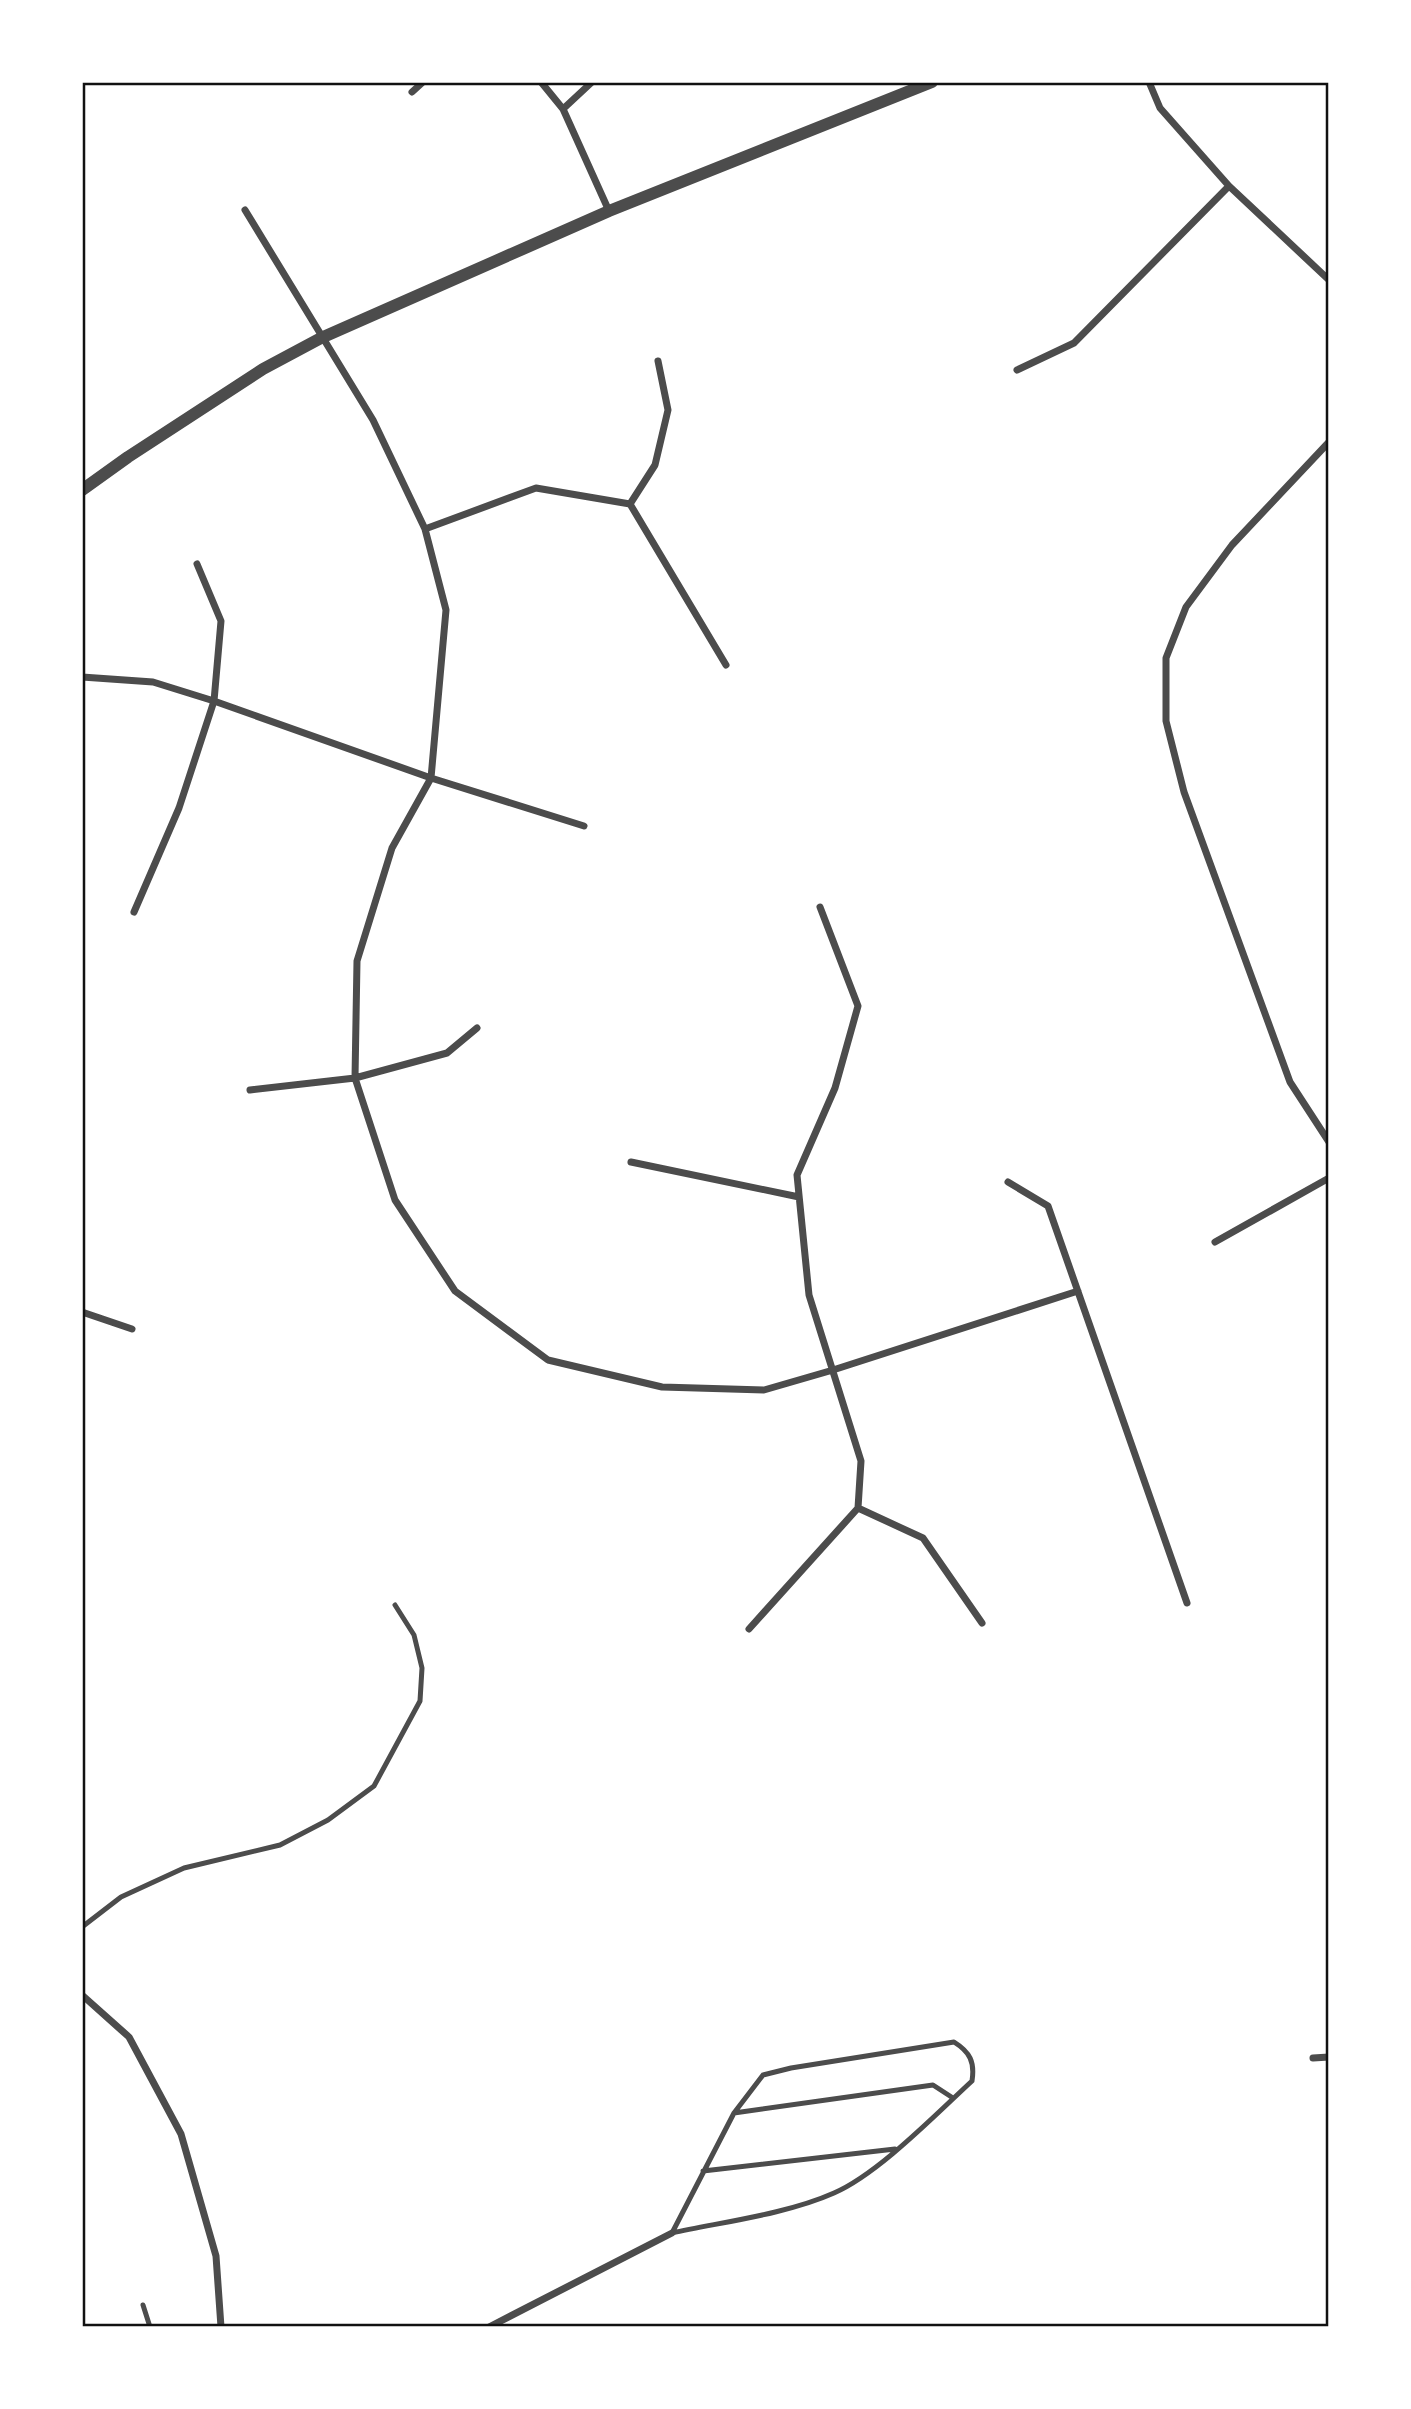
<svg xmlns="http://www.w3.org/2000/svg" width="1411" height="2409" font-family="'Varela Round',sans-serif">
<rect width="100%" height="100%" fill="#fff"/>
<g fill="none" stroke-linecap="round" stroke-linejoin="round">
<path stroke="#4c4c4c" stroke-width="5" d="M82,1927L121,1897L184,1868L280,1845L328,1820L374,1786L420,1701L422,1668L414,1635L395,1605
M954,2042C970,2052 975,2062 972,2081C935,2115 878,2174 834,2193C787,2214 722,2222 672,2233L734,2113L763,2075L791,2068Z
M734,2113L933,2085L953,2098
M703,2171L895,2149
M143,2305L150,2327"/>
<path stroke="#4c4c4c" stroke-width="7" d="M541,82L563,109L609,211
M1149,82L1160,108L1229,186L1329,280
M412,92L423,82
M563,109L592,82
M245,210L373,420L425,529L446,610L431,778L392,848L357,961L355,1078L395,1200L455,1291L548,1360L662,1387L764,1390L833,1370L1078,1291
M1017,370L1074,343L1229,186
M1329,442L1232,545L1186,607L1166,658V721L1184,792L1290,1082L1329,1142
M630,504L655,465L668,410L658,361
M425,529L536,488L630,504L726,665
M82,677L153,682L214,701L431,778L584,826
M134,912L179,808L214,701L221,621L197,564
M250,1090L355,1078L447,1053L477,1028
M631,1162L799,1197
M1008,1182L1048,1206L1187,1603
M1215,1242L1329,1178
M82,1312L132,1329
M858,1508L923,1538L982,1623
M749,1629L858,1508L861,1461L809,1295L797,1175L835,1088L858,1006L820,907
M82,1995L129,2037L181,2134L216,2256L221,2327
M1313,2058L1329,2057
M489,2327L672,2233"/>
<path stroke="#4c4c4c" stroke-width="12" d="M82,490L128,457L263,369L321,338L609,211L932,82"/>
</g>
<rect width="1411" height="2409" fill="none" stroke="#ffffff" stroke-width="168"/>
<rect x="84" y="84" width="1243" height="2241" fill="none" stroke="#111" stroke-width="2.5"/>
</svg>
